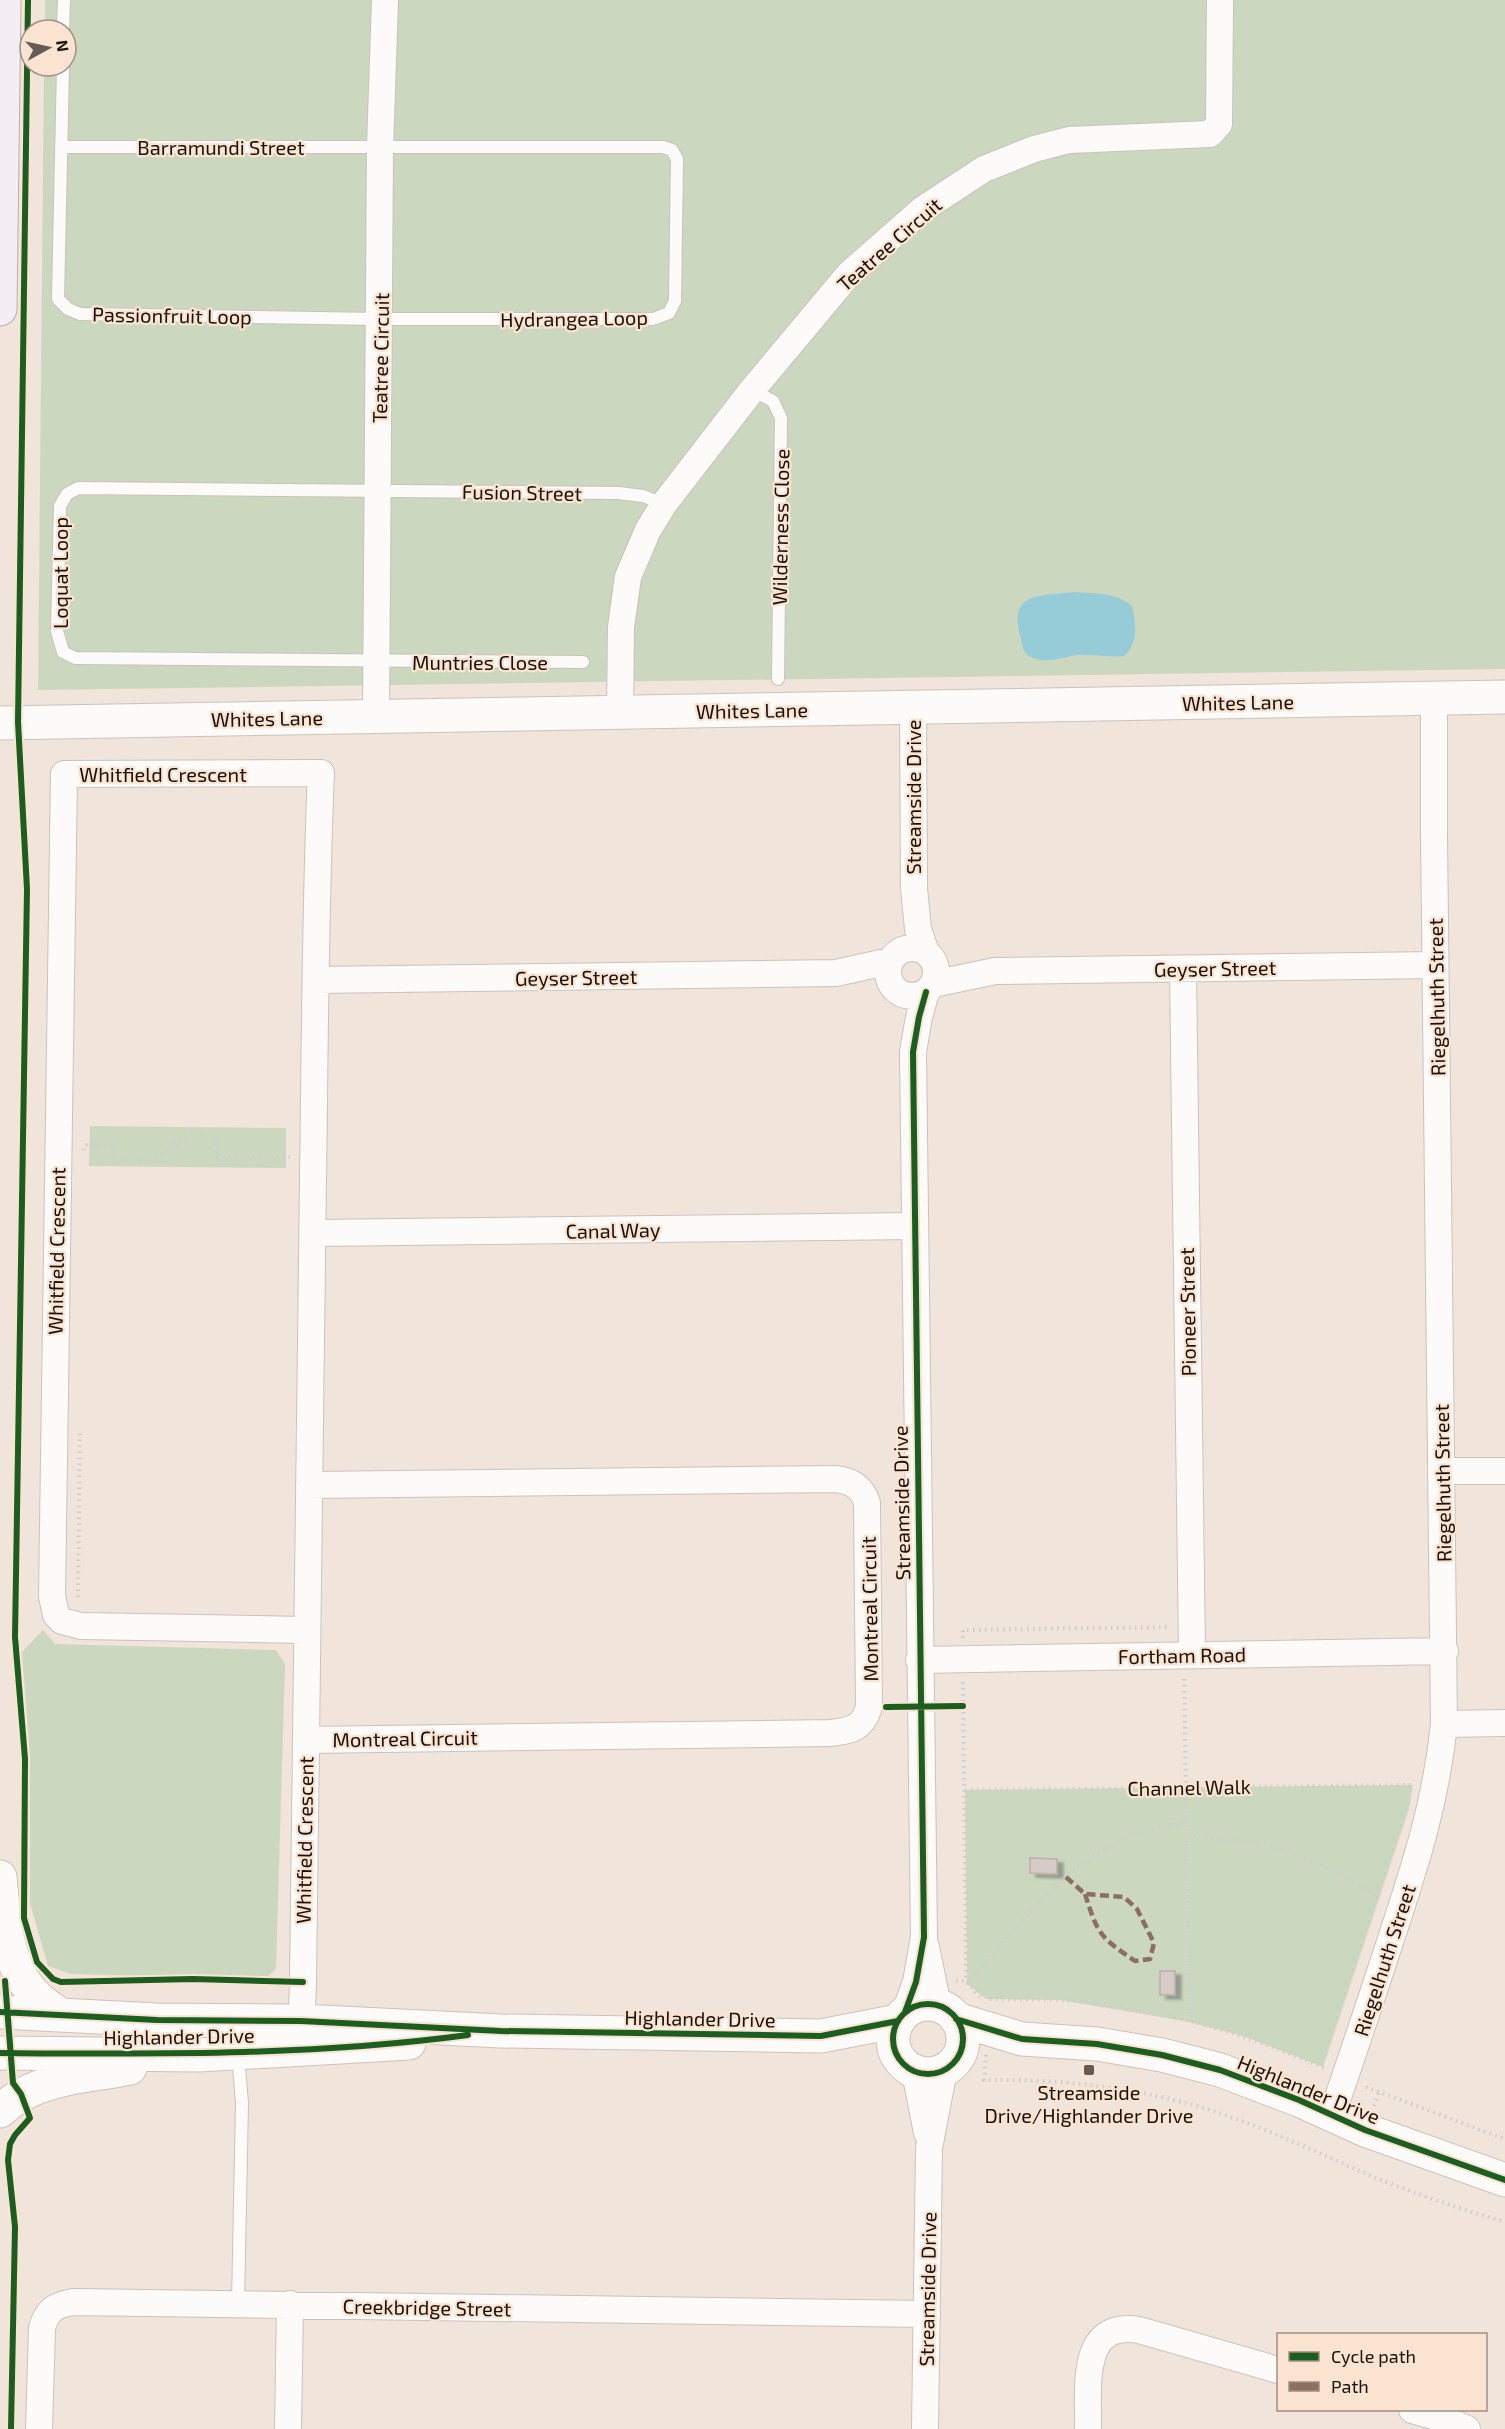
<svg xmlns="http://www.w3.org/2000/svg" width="1505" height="2429" font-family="'Exo 2',sans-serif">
<defs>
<filter id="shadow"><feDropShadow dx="6" dy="4" stdDeviation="1.5" flood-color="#0004"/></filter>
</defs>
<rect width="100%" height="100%" fill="#f1e4db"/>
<path fill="#ccd7c0" d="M45,0H1505V669L38,690L44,66H66V30H45Z
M90,1126L286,1128V1168L89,1166Z
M43,1630L55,1644L276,1650L285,1664L276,1969L265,1979L71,1974L48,1966L30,1903V1756L22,1652Z
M1413,1785L1409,1809L1323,2067L1246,2037L1190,2022L1060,2000L986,1999L967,1984L965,1790Z"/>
<path fill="#96ccd8" d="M1074,592C1093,594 1117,592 1132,606C1136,624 1139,642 1124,656C1109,658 1093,654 1078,655C1062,657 1045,665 1029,656C1022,652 1022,642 1020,635C1008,591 1043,596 1074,592Z"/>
<path fill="#d7cbc7" stroke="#bbafab" stroke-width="1.5" filter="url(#shadow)" d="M1030,1858L1057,1859V1874L1030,1873Z
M1160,1971H1175V1995H1160Z"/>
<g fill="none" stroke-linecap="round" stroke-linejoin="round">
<g stroke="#ccc2bb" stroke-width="14">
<path id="lane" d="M63,30L64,0
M61,147H663L672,150L677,159L675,301L669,313L653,319H380L80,314L68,309L58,299L63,66
M752,390L773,401L781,418L778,679
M583,662L75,658L63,652L57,631L60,506L67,494L78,488L618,493L643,496L664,504
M238,2304L242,2103L238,2054"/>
</g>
<g stroke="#ccc2bb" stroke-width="28">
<path id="street" d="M913,707L914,888L918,929L926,952
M620,712L621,627L628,577L648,530L664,504L752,390L849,274L923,209L984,169L1034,149L1069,140L1210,134L1219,124L1220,0
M376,716L380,148L385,0
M888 972a24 24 0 1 1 48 0a24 24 0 1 1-48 0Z
M1183,969L1192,1654
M316,980L836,973L890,961
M933,984L995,971L1435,965
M312,1233L915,1226
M1442,1471H1505
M919,1660L1445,1651
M1444,1724L1505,1723
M306,1740L830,1733C851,1731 863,1728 869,1707L867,1503C862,1487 852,1481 836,1479L309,1485
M926,1947L938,2006
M905,2012L916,1982L924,1937L913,1052L919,1017L926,992
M301,2038L303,1982C306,1715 309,1448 313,1180C315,1045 315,909 321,773L64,774L52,1596L56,1615L62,1621L81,1626L307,1630
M915,2072L927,2133
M1332,2114C1352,2058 1370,2002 1389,1945C1414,1869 1436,1804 1444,1724L1434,834V699
M1412,2410L1444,2419L1467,2429
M39,2429L42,2328C47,2310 55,2305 73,2302L927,2314
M288,2429L290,2304
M925,2429L929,2148L944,2070
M1088,2429C1089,2390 1078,2320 1139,2330L1278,2370"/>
</g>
<g stroke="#ccc2bb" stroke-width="35">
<path id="secondary" d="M0,723L1505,697
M0,1877C4,1917 5,1966 37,1997C43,2003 52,2009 60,2014
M893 2039a35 35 0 1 1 70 0a35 35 0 1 1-70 0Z
M0,2012L157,2020L301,2021L501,2031L821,2036L898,2021
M956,2019L1022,2039L1097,2044L1162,2055L1220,2070L1299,2100L1365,2130L1505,2180
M0,2053L199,2055L409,2043
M0,2111C7,2105 15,2098 23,2094C54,2077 96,2075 130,2068"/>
</g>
<g stroke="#baadb3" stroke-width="35">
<path id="primary" d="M0,309L4,0"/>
</g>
<path stroke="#d0ccca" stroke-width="4" stroke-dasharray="1.5 4.5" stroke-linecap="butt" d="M84,1150L85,1145L114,1146V1159L156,1160L186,1135L217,1136V1157H290
M78,1597L80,1433
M963,1638V1630L1168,1627
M1184,1679L1190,2022
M963,1682L966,1981
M965,1790L1412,1785
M1187,1836C1216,1839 1246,1840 1274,1847C1312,1857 1346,1877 1379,1897
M956,1981H966L980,1997
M967,1984L1023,1919L1077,1866L1126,1837L1186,1821
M990,1999C1013,2000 1036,1999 1059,2000C1150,2005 1241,2032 1324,2068
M986,2055L984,2080C1056,2079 1127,2086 1197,2106C1248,2121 1297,2143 1346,2165C1397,2188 1451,2206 1505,2222
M1366,2087L1505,2139
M1374,2106L1379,2092"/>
<use href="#lane" stroke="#fdfbfa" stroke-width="12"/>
<use href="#street" stroke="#fdfbfa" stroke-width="26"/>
<use href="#secondary" stroke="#fdfbfa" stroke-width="33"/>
<use href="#primary" stroke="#f4eef2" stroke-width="33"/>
<path stroke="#8d6e63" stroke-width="4.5" stroke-dasharray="9 4.5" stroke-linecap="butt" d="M1066,1877L1085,1894L1124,1897L1137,1909L1154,1943L1150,1959L1135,1961C1100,1937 1098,1935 1085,1894"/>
<g stroke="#fbe3d1" stroke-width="10">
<path id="cycleway" d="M28,0L18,722L27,889L15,1637L25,1759L24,1918L37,1962L53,1979L61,1982L193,1979L303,1982
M886,1707L963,1706
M5,1981L13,2083L21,2094L30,2118L15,2135L10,2144L8,2160L15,2227L11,2429
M893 2039a35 35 0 1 1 70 0a35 35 0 1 1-70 0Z
M0,2012L157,2020L301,2021L501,2031L821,2036L898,2021
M905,2012L916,1982L924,1937L913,1052L919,1017L926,992
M956,2019L1022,2039L1097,2044L1162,2055L1220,2070L1299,2100L1365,2130L1505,2180
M0,2053C157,2054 312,2056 468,2035"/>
</g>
<use href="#cycleway" stroke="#1b5e20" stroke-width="6"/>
</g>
<rect fill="#655b54" stroke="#fbe3d1" stroke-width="2" x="1083" y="2064" width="12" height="12" rx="3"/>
<g text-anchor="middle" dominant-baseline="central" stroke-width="4.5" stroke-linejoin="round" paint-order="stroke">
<g font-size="20" fill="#19110b" stroke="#fbe3d1">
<text x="221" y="147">Barramundi Street</text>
<text transform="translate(889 244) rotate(-41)">Teatree Circuit</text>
<text transform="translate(172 315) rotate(1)">Passionfruit Loop</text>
<text transform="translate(574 318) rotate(-1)">Hydrangea Loop</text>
<text transform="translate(380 358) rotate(-89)">Teatree Circuit</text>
<text transform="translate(522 492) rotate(1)">Fusion Street</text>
<text transform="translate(780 527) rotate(-89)">Wilderness Close</text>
<text transform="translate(60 573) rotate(-90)">Loquat Loop</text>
<text x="480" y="662">Muntries Close</text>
<text transform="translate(1238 702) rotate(-1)">Whites Lane</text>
<text transform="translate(752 710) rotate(-1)">Whites Lane</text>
<text transform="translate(267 718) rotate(-1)">Whites Lane</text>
<text x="163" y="774">Whitfield Crescent</text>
<text transform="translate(913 797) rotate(-90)">Streamside Drive</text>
<text transform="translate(1215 968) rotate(-1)">Geyser Street</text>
<text transform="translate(576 977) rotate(-1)">Geyser Street</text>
<text transform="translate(1436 997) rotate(-91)">Riegelhuth Street</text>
<text transform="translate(613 1230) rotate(-1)">Canal Way</text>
<text transform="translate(56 1251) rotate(-89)">Whitfield Crescent</text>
<text transform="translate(1187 1312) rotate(-91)">Pioneer Street</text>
<text transform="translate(1442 1483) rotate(-91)">Riegelhuth Street</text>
<text transform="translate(901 1503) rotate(-91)">Streamside Drive</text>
<text transform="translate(869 1609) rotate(-91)">Montreal Circuit</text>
<text transform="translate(1182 1655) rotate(-1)">Fortham Road</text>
<text transform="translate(405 1738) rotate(-1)">Montreal Circuit</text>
<text transform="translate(1189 1787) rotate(-1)">Channel Walk</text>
<text transform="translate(304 1840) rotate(-89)">Whitfield Crescent</text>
<text transform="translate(1384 1960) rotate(-72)">Riegelhuth Street</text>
<text transform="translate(700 2018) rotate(1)">Highlander Drive</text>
<text transform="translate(179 2036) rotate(-1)">Highlander Drive</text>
<text transform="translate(1309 2089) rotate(22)">Highlander Drive</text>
<text transform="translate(927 2289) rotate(-89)">Streamside Drive</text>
<text transform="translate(427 2307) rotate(1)">Creekbridge Street</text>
</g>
<g font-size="20" fill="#19110b" stroke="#fbe3d1">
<text x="1089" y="2092">Streamside<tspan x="1089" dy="23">Drive/Highlander Drive</tspan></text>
</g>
</g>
<rect x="1277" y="2333" width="210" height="78" fill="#fbe3d1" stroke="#a18f82" stroke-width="1.5"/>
<rect x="1289" y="2352" width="30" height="9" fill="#1b5e20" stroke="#a18f82" stroke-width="1.5"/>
<text x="1331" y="2363" font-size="18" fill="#19110b">Cycle path</text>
<rect x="1289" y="2382" width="30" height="9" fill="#8d6e63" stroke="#a18f82" stroke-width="1.5"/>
<text x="1331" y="2393" font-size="18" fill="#19110b">Path</text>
<g transform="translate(48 48) rotate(82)"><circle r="28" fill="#fbe3d1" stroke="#a18f82" stroke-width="1.5"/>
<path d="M0-4.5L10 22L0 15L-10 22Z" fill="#655b54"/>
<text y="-9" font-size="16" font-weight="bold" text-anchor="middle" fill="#19110b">N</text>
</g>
</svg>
